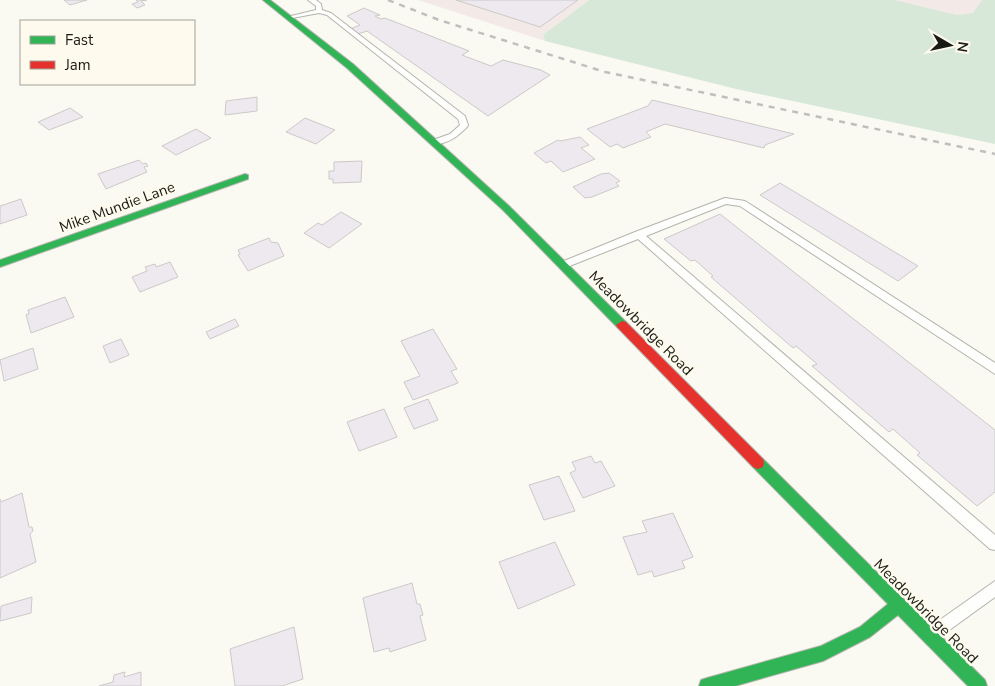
<svg xmlns="http://www.w3.org/2000/svg" width="995" height="686" font-family="'Nunito Sans',sans-serif">
<rect width="100%" height="100%" fill="#faf9f2"/>
<path fill="#f3e9e6" d="M418,0H589L543,35L545,41Z
M895,0H982L973,14L957,15Z"/>
<path fill="#d7e8d9" d="M589,0H895L957,15L973,13L982,0H995V144L736,89L545,41L543,35Z"/>
<path fill="#ede9ef" stroke="#cbcac9" d="M64,0H87L70,5Z
M136,0H147L141,1L145,5L137,8L132,4L138,2Z
M456,0H578L540,27Z
M364,8L380,15L375,16L381,19L385,18L469,51L462,55L491,66L503,60L541,70L550,75L488,116L367,31L358,34L350,29L360,25L347,16Z
M257,97V111L225,115L226,101Z
M652,100L794,134L765,145L764,148L665,124L646,132L651,137L623,148L617,144L610,147L587,129L648,106Z
M70,108L83,117L49,130L38,122Z
M305,118L335,130L316,144L286,132Z
M196,129L211,138L176,155L162,146Z
M580,137L589,145L581,148L595,159L563,172L551,161L546,163L534,153L558,140L560,141Z
M139,160L143,164L146,163L148,166L144,167L147,172L106,189L98,174Z
M362,161L361,182L333,183V179H329V171H334V162Z
M609,173L620,181L616,183L619,186L592,197L585,198L573,187L601,174Z
M780,183L918,266L898,281L760,195Z
M21,199L27,215L0,224V206Z
M341,212L362,224L329,248L304,233L318,223L322,225Z
M720,214L995,430V492L977,506L917,455L920,453L893,429L889,432L812,366L817,364L796,346L793,348L711,277L713,276L695,260L691,261L664,239Z
M269,238L271,242L278,243L284,256L248,271L238,255L240,254L238,250Z
M170,262L178,277L140,292L132,277L147,271L145,267L155,264L156,267Z
M65,297L74,317L31,333L26,315L29,314L28,310Z
M235,319L239,326L210,339L206,332Z
M433,329L457,369L451,371L458,383L413,400L404,382L420,376L401,341Z
M121,339L129,355L110,363L103,346Z
M33,348L38,369L4,381L0,360Z
M428,399L438,420L414,429L404,408Z
M384,409L397,437L359,451L347,422Z
M591,456L595,463L601,461L615,486L583,498L570,473L576,470L572,462Z
M559,476L575,511L544,520L529,485Z
M22,493L29,527H32L33,531L30,534L36,562L0,578V499L1,502Z
M673,513L693,557L682,561L685,568L654,577L652,571L638,575L623,537L647,532L642,521Z
M555,542L575,585L518,609L499,562Z
M412,583L417,604H420L423,615L420,616L426,640L390,652L389,648L374,652L363,598Z
M32,597L31,613L0,621L1,606Z
M294,627L303,679L282,686H235L230,649Z
M125,672L124,677L141,672V686H99L113,682L114,675Z"/>
<g fill="none" stroke-linecap="round" stroke-linejoin="round">
<g stroke="#b4b4ae" stroke-width="2">
<path id="lane" d="M308,0H316L321,4L322,10L331,13L465,116L468,125L467,127C458,136 447,145 433,144V140L450,134L460,125L458,119L327,15L319,13L287,19V17L316,10V6Z
M725,198L745,201L995,363V374L740,206L726,204L646,236L995,535V550L990,549L638,239L567,267H559L558,265L559,263L635,232Z
M995,581V597L937,639L932,642L927,639L924,634L927,629Z"/>
</g>
<g stroke="#b4b4ae" stroke-width="2">
<path id="fast" d="M263,0H270L353,64L509,206L626,322L628,325L626,328H618L503,210L347,68Z
M245,174L248,175V179L0,267V260Z
M758,457L763,459L985,680L987,686H968L898,615L870,637L823,661L735,686H699L701,680L707,678L821,646L860,627L888,604L753,467L752,463L753,459Z"/>
</g>
<g stroke="#b4b4ae" stroke-width="2">
<path id="jam" d="M622,321L626,322L763,459L764,463L763,467L758,469L753,467L618,328L616,325Z"/>
</g>
<use href="#lane" fill="#fefefd" fill-rule="evenodd"/>
<use href="#fast" fill="#30b455" fill-rule="evenodd"/>
<use href="#jam" fill="#e5322d" fill-rule="evenodd"/>
<path stroke="#bfbfbd" stroke-width="2.5" stroke-dasharray="6 6" stroke-linecap="butt" d="M388,0L439,20L605,72L995,154"/>
</g>
<g text-anchor="middle" dominant-baseline="central" stroke-width="5" stroke-linejoin="round" paint-order="stroke">
<g font-size="15" fill="#1a1a15" stroke="#fefbee">
<text transform="translate(117 207) rotate(-20)">Mike Mundie Lane</text>
<text transform="translate(641 323) rotate(45)">Meadowbridge Road</text>
<text transform="translate(926 611) rotate(45)">Meadowbridge Road</text>
</g>
</g>
<rect x="20" y="20" width="175" height="65" fill="#fefbee" stroke="#a3a197"/>
<rect x="30" y="36" width="25" height="8" fill="#30b455" stroke="#a3a197"/>
<text x="65" y="45" font-size="15" fill="#1a1a15">Fast</text>
<rect x="30" y="61" width="25" height="8" fill="#e5322d" stroke="#a3a197"/>
<text x="65" y="70" font-size="15" fill="#1a1a15">Jam</text>
<g transform="translate(950 45) rotate(99)" stroke="#fefbee" stroke-width="4" paint-order="stroke">
<path d="M0-4L9 19L0 12L-9 19Z" fill="#1a1a15"/>
<text y="-8" font-size="14" font-weight="bold" text-anchor="middle" fill="#1a1a15">N</text>
</g>
</svg>
